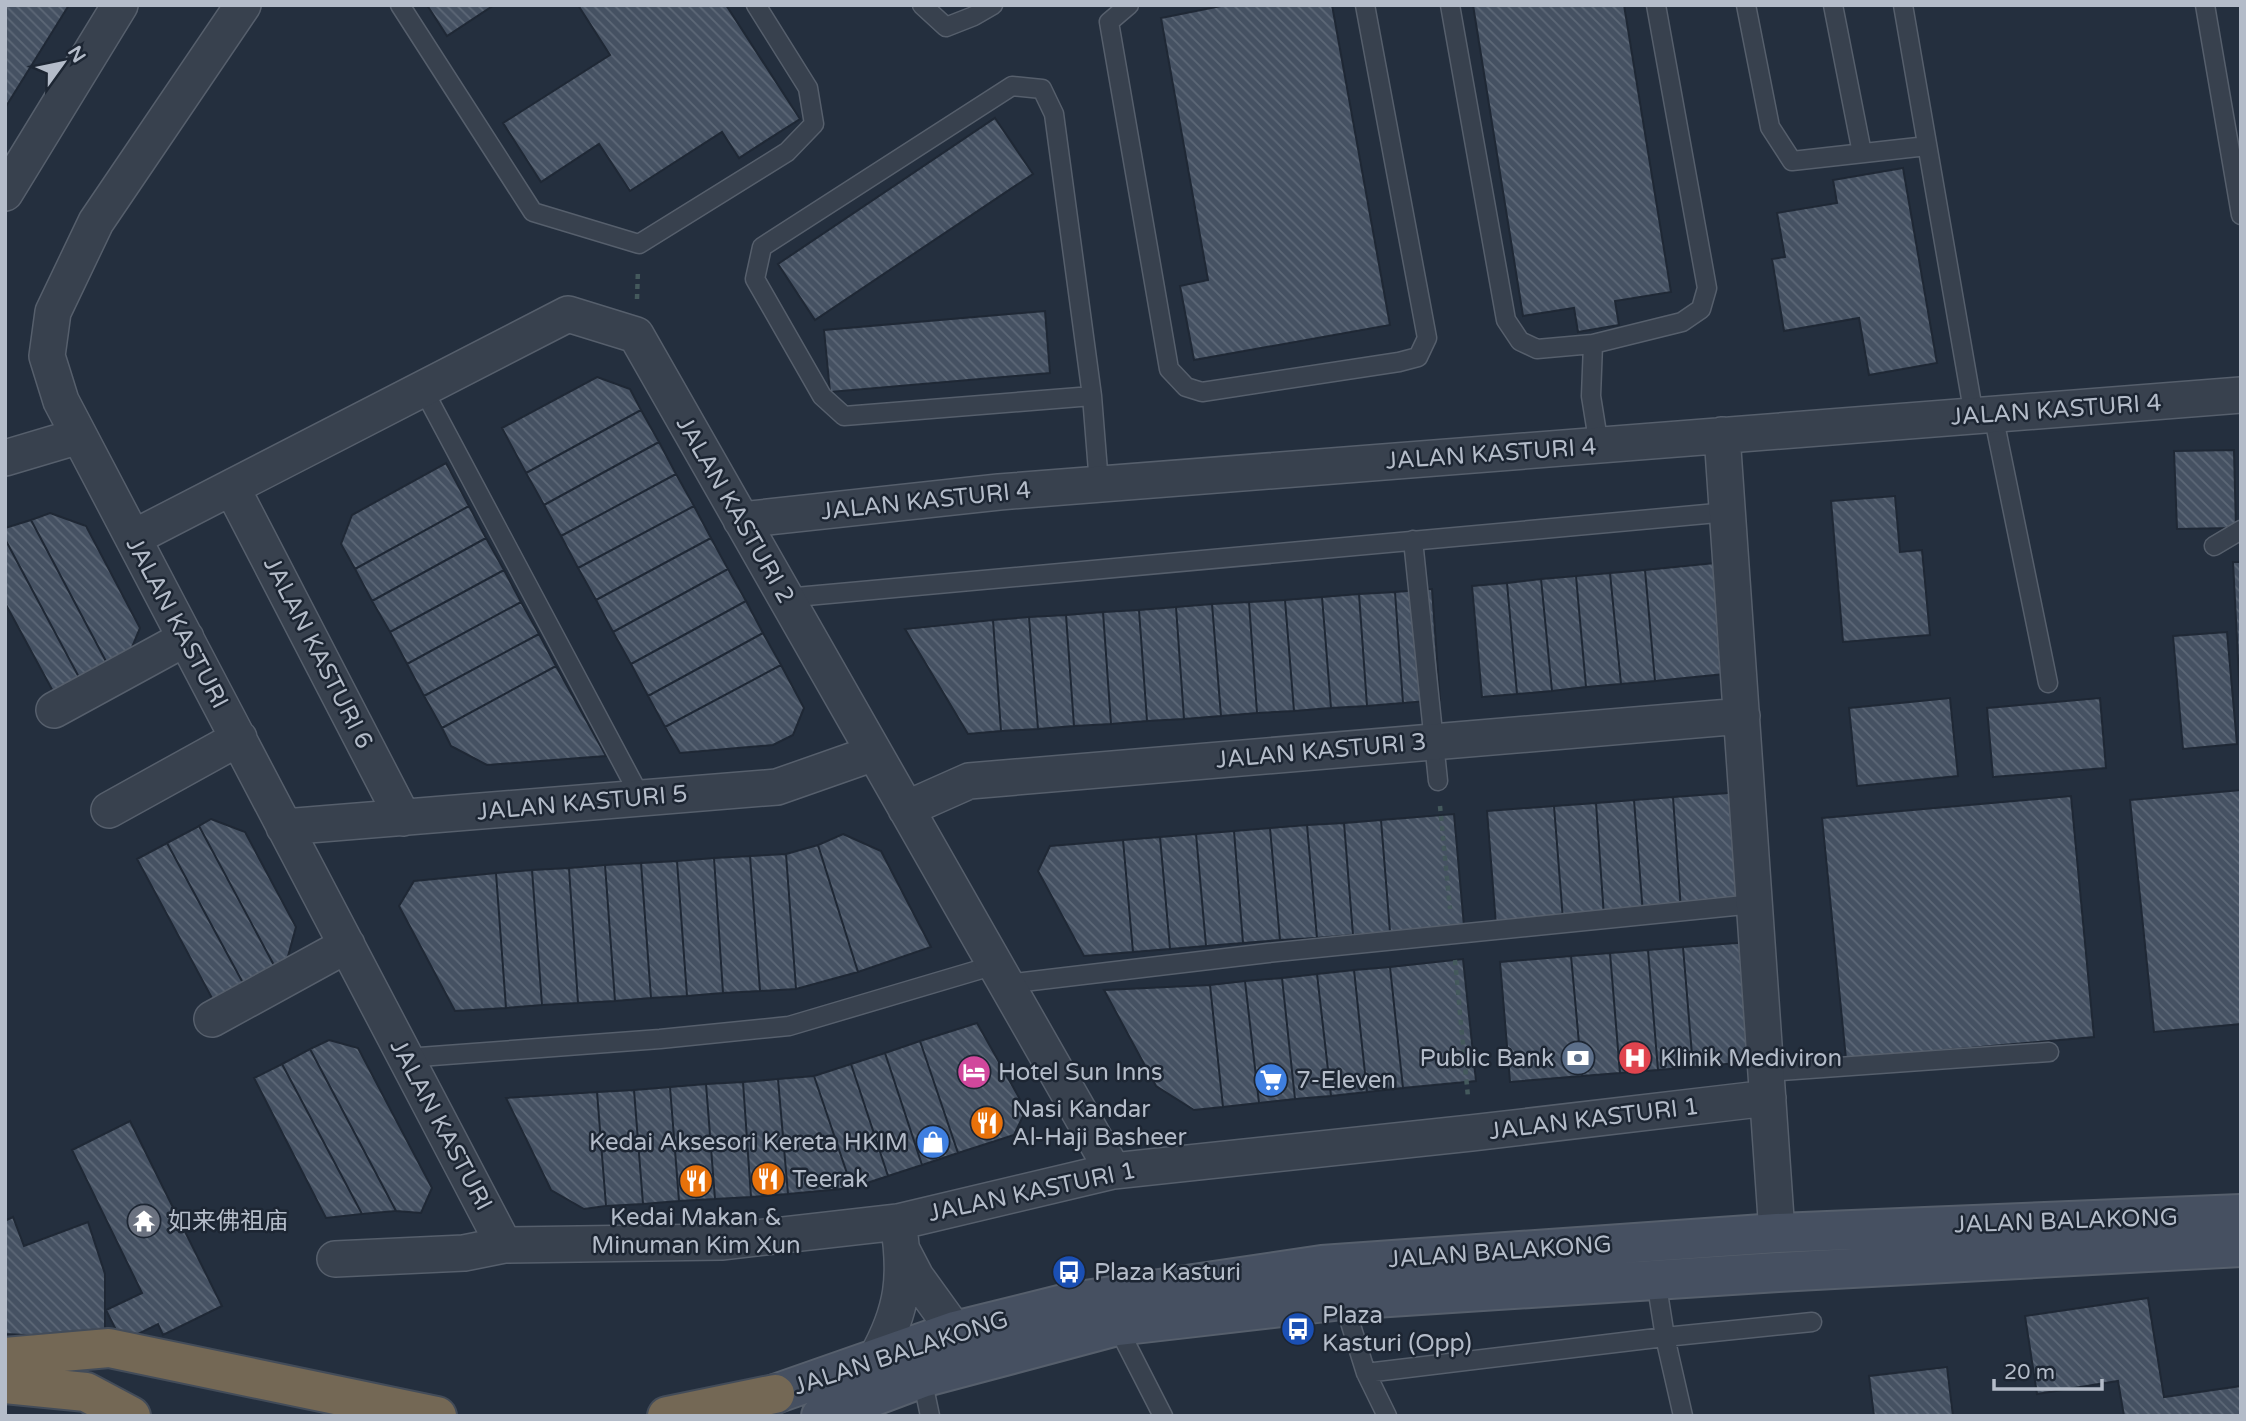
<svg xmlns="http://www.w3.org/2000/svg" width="2246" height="1421" font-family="'Varela Round','Noto Sans SC',sans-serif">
<defs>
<pattern id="building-back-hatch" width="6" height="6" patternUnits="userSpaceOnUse" patternTransform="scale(1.75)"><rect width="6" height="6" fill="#455162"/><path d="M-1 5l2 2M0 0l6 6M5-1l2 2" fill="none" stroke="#5d6877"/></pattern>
</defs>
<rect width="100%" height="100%" fill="#242f3e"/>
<path fill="url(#building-back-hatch)" stroke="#1f2835" stroke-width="2" d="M5,5H69L5,108Z
M427,5H494L447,36Z
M578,5H726L800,119L739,158L722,132L630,191L599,144L541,182L503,123L610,55Z
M1226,5H1332L1390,325L1194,360L1180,286L1208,280L1161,18Z
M1473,5H1624L1671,292L1615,301L1619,325L1578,332L1574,308L1523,316Z
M995,118L1033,174L815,320L778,264Z
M1903,168L1937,363L1869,375L1859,318L1784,331L1772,259L1785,257L1777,213L1837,203L1833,180Z
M1045,311L1050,373L830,392L824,330Z
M597,377L630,389L641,410L526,473L502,428Z
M641,410L659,442L544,505L526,473Z
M659,442L676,474L561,536L544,505Z
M2234,450L2236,528L2177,529L2174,451Z
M446,463L469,506L355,569L341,544L352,515Z
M676,474L694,506L578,568L561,536Z
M1895,496L1900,552L1922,550L1930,635L1843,642L1831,501Z
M469,506L486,538L372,601L355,569Z
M694,506L711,538L596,600L578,568Z
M50,513L86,526L140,628L128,657L109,667L31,520Z
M31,520L109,667L81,681L5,539V528Z
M486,538L504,570L390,632L372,601Z
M711,538L728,569L613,632L596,600Z
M5,539L81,681L55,695L5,603Z
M2233,562H2241V717Z
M1715,563L1725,674L1655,681L1645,570Z
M728,569L746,601L631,664L613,632Z
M504,570L521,602L407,664L390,632Z
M1645,570L1655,681L1621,684L1610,573Z
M1610,573L1621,684L1586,687L1576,576Z
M1576,576L1586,687L1552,691L1541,579Z
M1541,579L1552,691L1517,694L1507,583Z
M1507,583L1517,694L1482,697L1472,586Z
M1432,589L1440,700L1403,703L1395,592Z
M1395,592L1403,703L1367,706L1359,594Z
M1359,594L1367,706L1331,708L1322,597Z
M1322,597L1331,708L1294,711L1285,600Z
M1285,600L1294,711L1257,713L1249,602Z
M746,601L763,633L648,696L631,664Z
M521,602L539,634L424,696L407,664Z
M1249,602L1257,713L1221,716L1212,604Z
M1212,604L1221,716L1184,719L1176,607Z
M1176,607L1184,719L1147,721L1139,610Z
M1139,610L1147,721L1111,724L1103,612Z
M1103,612L1111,724L1074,726L1066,615Z
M1066,615L1074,726L1038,729L1029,617Z
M1029,617L1038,729L1001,731L993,620Z
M993,620L1001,731L968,734L905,629Z
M2227,632L2237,744L2183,749L2173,636Z
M763,633L781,665L665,727L648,696Z
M539,634L556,666L442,728L424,696Z
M781,665L804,708L793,735L773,745L680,753L665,727Z
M556,666L606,756L487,765L451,746L442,728Z
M1950,698L1958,776L1857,786L1849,708Z
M2100,698L2106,768L1993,777L1987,708Z
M2241,790V1024L2154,1032L2130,800Z
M1742,792L1750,906L1681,911L1673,797Z
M2071,796L2094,1037L1846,1059L1822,818Z
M1673,797L1681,911L1643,914L1634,800Z
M1634,800L1643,914L1604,917L1596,803Z
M1596,803L1604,917L1563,920L1554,806Z
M1554,806L1563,920L1496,925L1487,811Z
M1454,814L1464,926L1390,932L1381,820Z
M211,819L245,832L296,927L287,960L275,967L199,826Z
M1381,820L1390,932L1353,935L1344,823Z
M1344,823L1353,935L1317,938L1307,825Z
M1307,825L1317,938L1280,940L1270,828Z
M199,826L275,967L243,983L167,843Z
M1270,828L1280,940L1243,943L1234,831Z
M1234,831L1243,943L1206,946L1196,834Z
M843,834L881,851L931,947L858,972L818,845Z
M1196,834L1206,946L1170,949L1160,837Z
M1160,837L1170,949L1133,952L1123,840Z
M1123,840L1133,952L1084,956L1038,871L1050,846Z
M167,843L243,983L213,1000L137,859Z
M818,845L858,972L796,989L786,854Z
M786,854L796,989L760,991L750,856Z
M750,856L760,991L723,993L714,858Z
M714,858L723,993L687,996L677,861Z
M677,861L687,996L651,998L641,863Z
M641,863L651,998L615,1001L605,865Z
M605,865L615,1001L578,1003L569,868Z
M569,868L578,1003L542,1005L532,870Z
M532,870L542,1005L506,1008L496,873Z
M496,873L506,1008L455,1011L399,906L414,881Z
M1750,942L1760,1061L1693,1067L1683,947Z
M1683,947L1693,1067L1658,1070L1648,950Z
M1648,950L1658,1070L1620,1073L1610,953Z
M1610,953L1620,1073L1582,1076L1571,956Z
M1571,956L1582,1076L1510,1082L1500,962Z
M1463,959L1476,1081L1403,1088L1390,967Z
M1390,967L1403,1088L1367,1092L1354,970Z
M1354,970L1367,1092L1331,1096L1317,974Z
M1317,974L1331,1096L1295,1099L1282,978Z
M1282,978L1295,1099L1259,1103L1245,981Z
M1245,981L1259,1103L1223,1107L1210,985Z
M1210,985L1223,1107L1194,1110L1156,1086L1104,990Z
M977,1023L1026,1110L1014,1135L958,1153L920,1041Z
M329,1040L358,1048L432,1188L421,1213L396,1211L310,1049Z
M920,1041L958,1153L922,1165L885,1053Z
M310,1049L396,1211L362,1214L282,1064Z
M885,1053L922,1165L888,1176L851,1064Z
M282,1064L362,1214L326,1218L254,1078Z
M851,1064L888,1176L852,1188L814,1076Z
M814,1076L852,1188L788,1194L778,1079Z
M778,1079L788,1194L751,1197L743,1082Z
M743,1082L751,1197L715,1199L706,1084Z
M706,1084L715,1199L679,1201L670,1087Z
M670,1087L679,1201L643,1204L634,1090Z
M634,1090L643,1204L606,1206L597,1092Z
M597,1092L606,1206L584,1209L551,1190L506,1098Z
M130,1121L222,1306L163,1335L158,1324L122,1342L106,1310L142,1293L72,1150Z
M5,1216L7,1220L13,1217L24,1246L88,1222L105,1274V1339L5,1334Z
M2148,1298L2164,1397L2241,1386V1416H2124L2118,1381L2037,1394L2025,1316Z
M1947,1367L1953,1416H1874L1869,1376Z"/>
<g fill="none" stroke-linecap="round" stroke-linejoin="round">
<g stroke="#565f6c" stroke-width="21">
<path id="lane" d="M400,5L533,212L639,244L787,152L814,124L808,88L756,5
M922,5L946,27L974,16L993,5
M1129,5L1109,22L1169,369L1186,387L1202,392L1399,362L1418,357L1427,338L1365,5
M1450,5L1506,320L1520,341L1537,349L1593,344L1682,322L1701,309L1707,288L1656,5
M1746,5L1770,127L1792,161L1927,146
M1833,5L1862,153
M1903,5L1974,416
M2205,5L2241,215
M1593,344L1591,396L1599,446
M423,389L641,798
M1092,396L844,416L822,396L755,279L762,247L1012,86L1042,89L1054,114L1092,396L1099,484
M1993,414L2048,683
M1413,540L1438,781
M2214,546L2241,530
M785,598L1728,512
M1006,984L1268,953L1754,904
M406,1058L660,1039L789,1026L995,965
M1766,1072L2049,1052
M1656,1280L1665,1337L1683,1416
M1343,1300L1366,1373L1387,1416
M1117,1326L1163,1416
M1366,1373L1665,1337L1812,1322
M922,1378L930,1416"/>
</g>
<g stroke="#565f6c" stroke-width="38">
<path id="street" d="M243,5L96,222L53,312L47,356L61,401L504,1245
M5,193L120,5
M1722,435L1777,1233
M5,458L79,436
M232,488L403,818
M741,520L999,492L2241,395
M133,538L568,314L636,335L1113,1171
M54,710L186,638
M906,809L969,781L1742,716
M109,810L239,738
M284,827L777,787L874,753
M212,1019L347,945
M903,1252L916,1277L955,1331
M335,1259L464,1253L504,1245L721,1242L898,1222L1113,1171L1471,1133L1768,1098
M876,1358C903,1310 907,1276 898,1222"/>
</g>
<g stroke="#565f6c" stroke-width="42">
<path id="secondary" d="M775,1394L955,1331L1072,1302L1322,1265L1777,1233L2241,1214
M821,1416L922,1378L1117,1326L1343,1300L1778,1272L2241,1247"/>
</g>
<g stroke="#434c59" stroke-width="42">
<path id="highway" d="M5,1357L109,1348L437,1416
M5,1384L86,1392L131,1416
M667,1416L775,1394"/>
</g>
<path stroke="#44595c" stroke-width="4.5" stroke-dasharray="5 5" stroke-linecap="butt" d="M637,299L638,269
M1440,806L1450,909
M1455,960L1468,1097"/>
<use href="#lane" stroke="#38414e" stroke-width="18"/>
<use href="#street" stroke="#38414e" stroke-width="35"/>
<use href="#secondary" stroke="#465061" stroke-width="38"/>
<use href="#highway" stroke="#746855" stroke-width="38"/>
</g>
<defs>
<g id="bank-disc" transform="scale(1.75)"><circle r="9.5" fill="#5c6f8a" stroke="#1d2633"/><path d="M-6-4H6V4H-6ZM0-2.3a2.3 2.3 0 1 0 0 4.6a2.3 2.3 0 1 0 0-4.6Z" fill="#fff"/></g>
<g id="hospital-disc" transform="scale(1.75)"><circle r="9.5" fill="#e0444e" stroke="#1d2633"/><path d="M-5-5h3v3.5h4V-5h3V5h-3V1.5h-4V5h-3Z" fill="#fff"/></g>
<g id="hotel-disc" transform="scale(1.75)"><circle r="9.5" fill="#d1479c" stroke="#1d2633"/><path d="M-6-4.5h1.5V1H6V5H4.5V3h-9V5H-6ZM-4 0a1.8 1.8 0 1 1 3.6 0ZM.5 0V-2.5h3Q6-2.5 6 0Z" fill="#fff"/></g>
<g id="supermarket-disc" transform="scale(1.75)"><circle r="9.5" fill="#3f7fe0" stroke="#1d2633"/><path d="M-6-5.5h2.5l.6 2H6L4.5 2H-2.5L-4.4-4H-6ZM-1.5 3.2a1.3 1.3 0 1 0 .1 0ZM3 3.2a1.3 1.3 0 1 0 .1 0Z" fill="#fff"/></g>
<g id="restaurant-disc" transform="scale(1.75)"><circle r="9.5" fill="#e8710a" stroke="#1d2633"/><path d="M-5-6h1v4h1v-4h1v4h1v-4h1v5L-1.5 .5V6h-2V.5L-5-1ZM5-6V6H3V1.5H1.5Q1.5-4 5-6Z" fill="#fff"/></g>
<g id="shop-disc" transform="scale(1.75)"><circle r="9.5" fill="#3f7fe0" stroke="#1d2633"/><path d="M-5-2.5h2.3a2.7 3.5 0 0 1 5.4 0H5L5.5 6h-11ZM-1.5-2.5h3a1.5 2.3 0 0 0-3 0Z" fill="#fff"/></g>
<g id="temple-disc" transform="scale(1.75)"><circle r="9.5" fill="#6b7280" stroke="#1d2633"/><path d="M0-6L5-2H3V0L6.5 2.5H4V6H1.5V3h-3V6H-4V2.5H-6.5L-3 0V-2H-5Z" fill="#fff"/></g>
<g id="bus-disc" transform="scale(1.75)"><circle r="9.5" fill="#1a4fb4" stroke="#1d2633"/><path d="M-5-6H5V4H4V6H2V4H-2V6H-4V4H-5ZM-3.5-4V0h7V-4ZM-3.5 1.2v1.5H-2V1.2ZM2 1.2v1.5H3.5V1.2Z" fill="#fff"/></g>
</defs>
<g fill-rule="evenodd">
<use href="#bank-disc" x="1578" y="1058"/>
<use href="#hospital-disc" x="1635" y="1058"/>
<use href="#hotel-disc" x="974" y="1072"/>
<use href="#supermarket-disc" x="1271" y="1080"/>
<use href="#restaurant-disc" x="987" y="1123"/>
<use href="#shop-disc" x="933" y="1142"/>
<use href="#restaurant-disc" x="768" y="1179"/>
<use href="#restaurant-disc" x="696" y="1181"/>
<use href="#temple-disc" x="144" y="1221"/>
<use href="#bus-disc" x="1069" y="1272"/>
<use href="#bus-disc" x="1298" y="1329"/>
</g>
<g text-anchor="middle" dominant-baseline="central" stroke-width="5" stroke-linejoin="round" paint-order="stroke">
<g font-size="24" fill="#b4bcc9" stroke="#1d2633">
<text transform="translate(2056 410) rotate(-4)">JALAN KASTURI 4</text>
<text transform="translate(1491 454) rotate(-4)">JALAN KASTURI 4</text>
<text transform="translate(926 501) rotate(-6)">JALAN KASTURI 4</text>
<text transform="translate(735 510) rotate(60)">JALAN KASTURI 2</text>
<text transform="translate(177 623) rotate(62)">JALAN KASTURI</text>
<text transform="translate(318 653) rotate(63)">JALAN KASTURI 6</text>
<text transform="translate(1321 751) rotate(-5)">JALAN KASTURI 3</text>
<text transform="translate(582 803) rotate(-5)">JALAN KASTURI 5</text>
<text transform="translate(1594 1119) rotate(-7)">JALAN KASTURI 1</text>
<text transform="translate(441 1125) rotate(62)">JALAN KASTURI</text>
<text transform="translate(1032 1192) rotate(-12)">JALAN KASTURI 1</text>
<text transform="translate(2066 1221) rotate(-2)">JALAN BALAKONG</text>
<text transform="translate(1500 1252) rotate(-4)">JALAN BALAKONG</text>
<text transform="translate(901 1353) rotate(-18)">JALAN BALAKONG</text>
</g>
<g font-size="24" fill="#b4bcc9" stroke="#1d2633" text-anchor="start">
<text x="1554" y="1058" text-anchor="end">Public Bank</text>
<text x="1660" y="1058">Klinik Mediviron</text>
<text x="998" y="1072">Hotel Sun Inns</text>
<text x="1296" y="1080">7-Eleven</text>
<text x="1012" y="1109">Nasi Kandar<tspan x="1012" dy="28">Al-Haji Basheer</tspan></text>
<text x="908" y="1142" text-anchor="end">Kedai Aksesori Kereta HKIM</text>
<text x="792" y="1179">Teerak</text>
<text x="696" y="1217" text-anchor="middle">Kedai Makan &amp;<tspan x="696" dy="28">Minuman Kim Xun</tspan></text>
<text x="168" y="1221">如来佛祖庙</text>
<text x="1094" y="1272">Plaza Kasturi</text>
<text x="1322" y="1315">Plaza<tspan x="1322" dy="28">Kasturi (Opp)</tspan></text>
</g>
</g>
<rect width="2246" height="1421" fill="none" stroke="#b4bcc9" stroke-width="14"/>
<g transform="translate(63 63) rotate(57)" stroke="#1d2633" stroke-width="5" paint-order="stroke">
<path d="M0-5L12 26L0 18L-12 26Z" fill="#b4bcc9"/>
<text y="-10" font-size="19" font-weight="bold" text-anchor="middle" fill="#b4bcc9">N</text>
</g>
<path d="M1994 1379v10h108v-10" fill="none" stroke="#b4bcc9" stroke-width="3.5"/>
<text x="2004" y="1379" font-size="21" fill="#b4bcc9" stroke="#1d2633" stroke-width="5" paint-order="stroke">20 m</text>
</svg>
